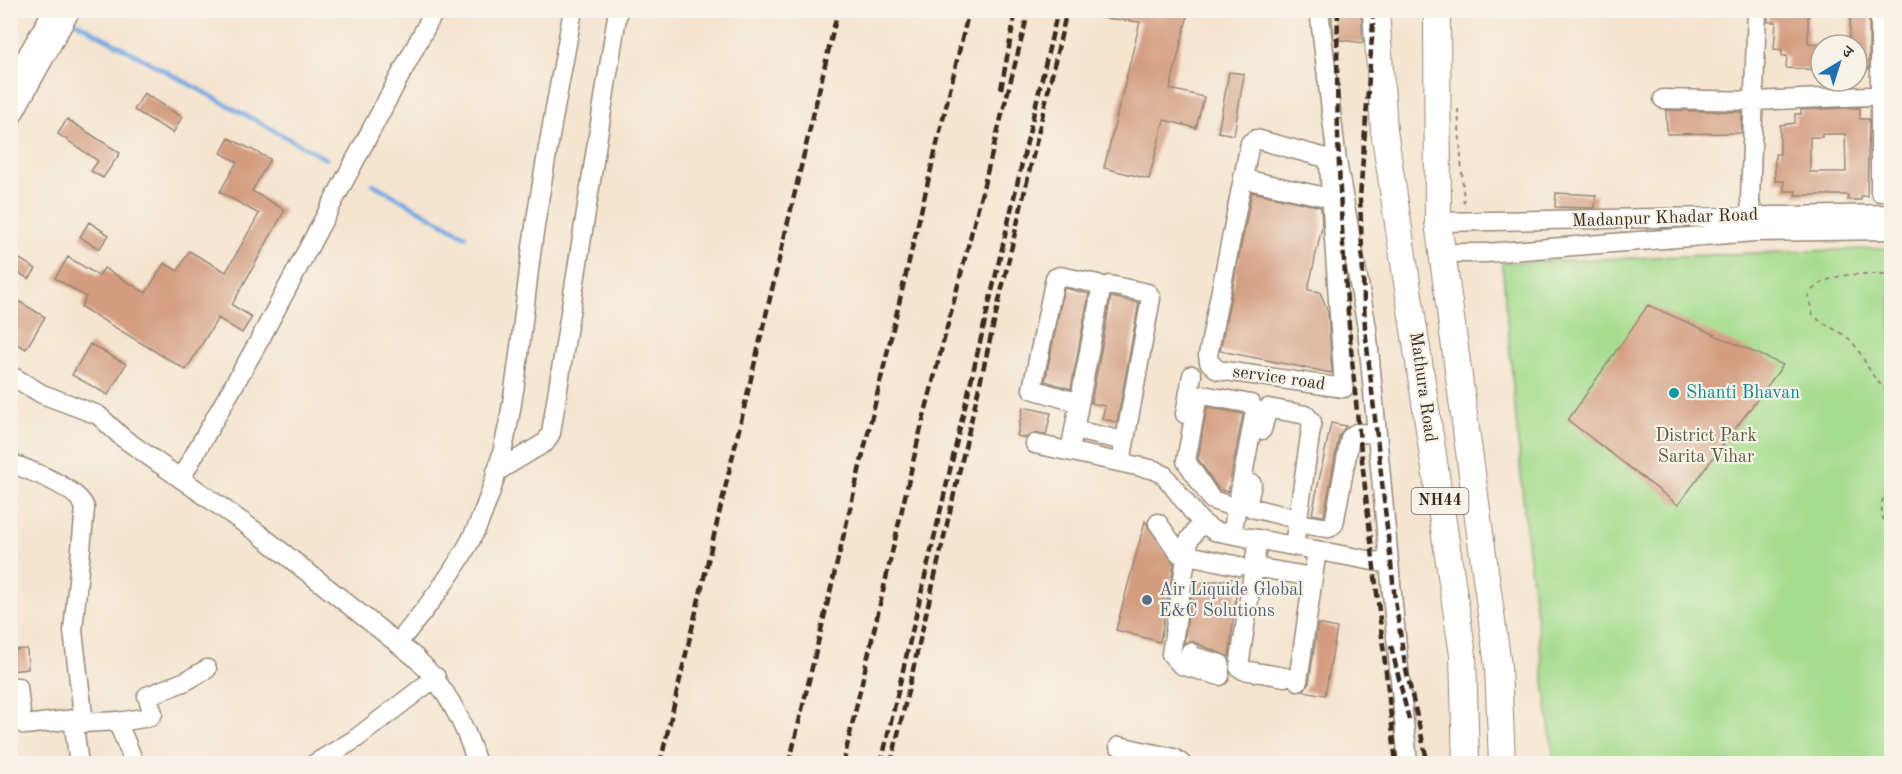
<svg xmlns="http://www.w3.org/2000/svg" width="1902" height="774" font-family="'Old Standard TT','Noto Serif Devanagari',serif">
<rect width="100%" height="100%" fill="#f7f3e8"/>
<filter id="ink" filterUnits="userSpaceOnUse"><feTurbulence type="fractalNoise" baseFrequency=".0167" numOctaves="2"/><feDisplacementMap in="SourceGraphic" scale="12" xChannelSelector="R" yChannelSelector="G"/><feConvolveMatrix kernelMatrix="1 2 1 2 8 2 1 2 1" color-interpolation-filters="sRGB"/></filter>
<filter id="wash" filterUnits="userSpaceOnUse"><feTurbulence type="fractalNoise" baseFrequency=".008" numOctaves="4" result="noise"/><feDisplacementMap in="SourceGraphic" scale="24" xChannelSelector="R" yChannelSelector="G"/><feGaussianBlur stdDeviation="1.35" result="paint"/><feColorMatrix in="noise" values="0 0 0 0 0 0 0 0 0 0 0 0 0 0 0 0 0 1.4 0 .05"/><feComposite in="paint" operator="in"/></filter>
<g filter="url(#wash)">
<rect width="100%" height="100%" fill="#f5e5d0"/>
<path fill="#a6dd8e" stroke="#708456" stroke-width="1.5" d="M1891,248V763H1554L1527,542L1502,263Z"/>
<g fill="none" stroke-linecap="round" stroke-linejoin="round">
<path stroke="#76a7e1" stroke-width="4.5" d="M74,21L326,159
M373,184L466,236"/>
</g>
<g id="blocks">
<path fill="#d49d80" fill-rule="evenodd" d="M1103,10H1189L1170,89L1204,97L1196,128L1164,120L1149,179L1104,168L1140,22L1103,18Z
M1331,10H1361L1363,43L1334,39Z
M1768,10H1808V43L1821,44V70L1786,68L1787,56H1782V50L1774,49L1776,22H1768Z
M1851,10H1869V69L1857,68V45H1849Z
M1229,72L1244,74L1234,135L1218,132Z
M144,93L182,117L173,133L134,110Z
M1846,108H1860V119H1869L1867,196H1861V200H1848V195H1795L1796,191H1784V181H1775V154H1780V125L1795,123V114H1801V110ZM1822,134H1845L1846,172H1810V137H1822Z
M1666,110L1742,112L1741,133L1667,134Z
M67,119L120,153L103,178L91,171L98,161L58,134Z
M229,138L270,159L252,191L285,210L232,305L252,317L242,333L218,318L186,370L81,307L86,297L55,278L68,257L99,276L104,268L146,293L164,263L178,271L189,251L226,272L259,214L220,192L237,162L221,153Z
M1252,192L1321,207L1322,227L1308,290L1320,292L1328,312L1332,373L1220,351Z
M1556,193L1596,195L1595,208L1555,207Z
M89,222L109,235L99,249L80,237Z
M10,253L36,269L29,279L10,268Z
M1064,288L1089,294L1071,389L1045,381Z
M10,296L45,317L26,349L10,340Z
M1111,297L1139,303L1117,422L1102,419L1105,406L1091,403Z
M1648,305L1783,365L1678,505L1568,420Z
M90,344L126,364L108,395L72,375Z
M1023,407L1051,413L1046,435L1037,433L1026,438L1017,436Z
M1207,407L1243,414L1228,492L1219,490L1198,459Z
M1331,423L1346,426L1339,436L1324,516L1312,514Z
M1145,521L1174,564L1160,642L1116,630Z
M1238,578L1229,657L1191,641L1184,643L1193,584Z
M1318,624L1337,628L1325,695L1303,691L1309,683Z
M27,649L28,669L10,671V650Z"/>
</g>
</g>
<g filter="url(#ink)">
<use href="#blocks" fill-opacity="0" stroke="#988877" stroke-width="1.5"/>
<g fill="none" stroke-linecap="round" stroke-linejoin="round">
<g stroke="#988877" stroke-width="21">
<path id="minor" d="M1319,10L1337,161L1367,328L1408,764
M1880,10V192
M10,85L53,10
M1663,99L1755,101L1892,95
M10,120L71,10
M1329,165L1344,388L1218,370L1209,362L1208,355L1250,143L1256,139L1337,161
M1244,179L1330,198
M1438,222L1892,214
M1753,227L1750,200L1757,10
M1441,253H1486L1754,232L1892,230
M1109,285L1148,293L1151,298L1121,462
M10,375L42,394L98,415L123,438L258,533L416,658C446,687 465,723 477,764
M1185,414L1192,375
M1262,430L1268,408L1306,415L1312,422L1294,546
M1079,431L1125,441
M1035,444L1155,470L1164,475L1200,521L1214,531L1389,564
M1070,451L1101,290L1098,284L1060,276L1055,278L1032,389L1079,403
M10,463C29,470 79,488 85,508L73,631L84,723L117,721L135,764
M496,472L546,442L551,433L618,10
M181,478L259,341L435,10
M1252,484L1248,502L1252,508L1297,519
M1158,523L1179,553L1239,566
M1308,525L1329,528L1334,524L1350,438L1356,433L1377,434
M1232,534L1255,411L1251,404L1203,395L1197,401L1186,461L1212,500L1237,508
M1258,539L1239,667L1243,670L1285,677
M1254,567L1313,577
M398,643C427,607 458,569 477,527C516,440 519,341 532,247C543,168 559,89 573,10
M1190,652L1192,656L1220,664V676L1181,665L1171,654L1189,540L1202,522
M1298,681L1317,550
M10,687H18L22,723L25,725L83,718
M73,719L79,764
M118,722L150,717L153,713L147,696L186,681L207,669
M1119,746L1174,758L1182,764
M314,764L354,740L436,677"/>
</g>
<g stroke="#988877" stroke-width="28">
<path id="highway" d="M1376,10L1384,130L1463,655L1466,764
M1437,10L1438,222L1498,666L1502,764"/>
</g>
<path stroke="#988877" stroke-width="2" stroke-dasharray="4.5 4.5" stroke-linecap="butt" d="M1458,109L1464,205
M1892,278L1888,274C1861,274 1826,271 1808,295L1813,315C1825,327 1841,330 1852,342C1868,361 1869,379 1892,394
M1892,483C1881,497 1879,507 1885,524L1892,526"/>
<use href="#minor" stroke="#fff" stroke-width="18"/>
<use href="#highway" stroke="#fff" stroke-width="26"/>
<path stroke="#3b2a1e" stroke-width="4.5" stroke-dasharray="9 4.5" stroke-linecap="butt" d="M1338,10C1331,263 1370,513 1396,764
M1374,10L1360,198L1365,328L1395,600L1405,665L1428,764
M1001,89L1016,10
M1391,646L1409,720
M660,764L838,10
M789,764L969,10
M843,764L919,436L1029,10
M881,764L1058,10
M891,764L1067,10"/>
</g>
</g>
<circle fill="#0f9aa8" stroke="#f7f3e8" stroke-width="2" cx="1674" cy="393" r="6"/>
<circle fill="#5c6f8a" stroke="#f7f3e8" stroke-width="2" cx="1147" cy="600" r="6"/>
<g text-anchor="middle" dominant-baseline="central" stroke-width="4.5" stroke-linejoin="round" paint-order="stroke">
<rect fill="#f7f3e8" stroke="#73665b" stroke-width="1.5" x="1411.5" y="488" width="57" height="26" rx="4.5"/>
<g font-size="16" font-weight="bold" fill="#3b2a1e">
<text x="1440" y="501">NH44</text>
</g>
<g font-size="18" fill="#3b2a1e" stroke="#f7f3e8">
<text transform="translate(1665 218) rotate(-2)">Madanpur Khadar Road</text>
<text transform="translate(1279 378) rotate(8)">service road</text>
<text transform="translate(1423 387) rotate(82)">Mathura Road</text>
</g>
<g font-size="18" fill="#0d838f" stroke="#f7f3e8" text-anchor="start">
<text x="1686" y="393">Shanti Bhavan</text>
</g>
<g font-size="18" fill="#56573a" stroke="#f7f3e8">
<text x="1706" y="436">District Park<tspan x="1706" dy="21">Sarita Vihar</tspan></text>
</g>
<g font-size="18" fill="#4e5e75" stroke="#f7f3e8" text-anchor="start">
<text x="1159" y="590">Air Liquide Global<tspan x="1159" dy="21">E&amp;C Solutions</tspan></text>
</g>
</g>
<rect width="1902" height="774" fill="none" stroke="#f7f3e8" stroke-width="36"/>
<g transform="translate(1839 63) rotate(38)"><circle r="28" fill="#f7f3e8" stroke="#aca397" stroke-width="1.5"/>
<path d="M0-4.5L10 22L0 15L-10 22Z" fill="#1f6fb2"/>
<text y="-9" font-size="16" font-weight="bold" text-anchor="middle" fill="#3b2a1e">उ</text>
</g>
</svg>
